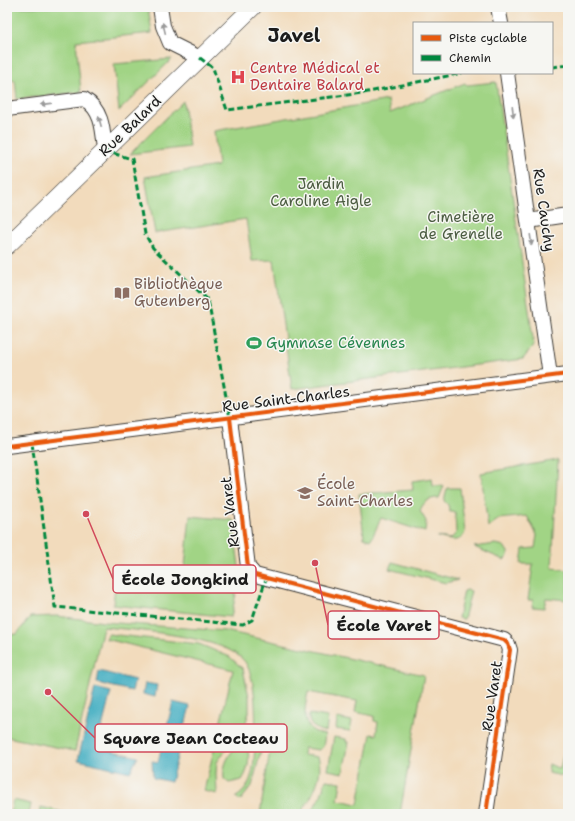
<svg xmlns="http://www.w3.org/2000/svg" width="575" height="821" font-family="'Shantell Sans',sans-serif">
<rect width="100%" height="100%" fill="#f6f6f2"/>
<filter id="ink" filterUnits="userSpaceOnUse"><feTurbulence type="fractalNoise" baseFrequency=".025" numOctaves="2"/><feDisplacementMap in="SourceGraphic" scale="8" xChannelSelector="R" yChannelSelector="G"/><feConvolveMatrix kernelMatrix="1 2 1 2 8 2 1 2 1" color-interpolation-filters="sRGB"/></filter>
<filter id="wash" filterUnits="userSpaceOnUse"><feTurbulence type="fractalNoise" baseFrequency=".012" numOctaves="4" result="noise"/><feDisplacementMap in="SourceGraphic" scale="16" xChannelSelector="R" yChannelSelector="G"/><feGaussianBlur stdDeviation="0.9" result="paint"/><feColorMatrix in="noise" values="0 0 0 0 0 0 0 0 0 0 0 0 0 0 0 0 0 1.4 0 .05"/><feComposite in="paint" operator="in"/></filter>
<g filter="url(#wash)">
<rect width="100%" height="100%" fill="#f2dbbc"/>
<path fill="#a1d485" stroke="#5e7850" d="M7,7H148L152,33L76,41L81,92L17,99L15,80L7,81Z
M172,59L119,111L114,64Z
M496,82L534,345L523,359L292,389L274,260L252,261L246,219L155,233L145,177L218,166L214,131L388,100L390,113L465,83L467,85Z
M183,101L189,147L130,154Z
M558,460L552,568L568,570V600L546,598L544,608L532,607L533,600H528L533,564H521L523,549L535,548L537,535L527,516L499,519L488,527L481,473Z
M432,478L433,486H444L439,498C429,498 423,502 420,511L426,521L425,532L381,518L371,540L364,538L359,494L413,490L412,481Z
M447,488H460L465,532C461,545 446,539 437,537L451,539L456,533L455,512H450L448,505L444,501Z
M190,516L233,520L240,575L231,617L113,605L117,566L184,576Z
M496,544L504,546L508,552V556L504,560L474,547Z
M392,562L458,580L446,583L389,569Z
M467,590L471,591L464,619L458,618L464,591Z
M57,616L104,622L225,631L424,675L400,814H310L321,795L326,780L341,782L338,800L358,804L371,734L376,735L378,722L374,721V716L355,712L357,701L308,692C304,712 300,730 325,735L323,747L319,750L304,748L303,755L318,757C325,776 310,800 300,814H260L271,744L263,742L252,786L240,801L236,797C254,787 254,762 255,743C256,723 257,679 245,662C227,636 134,630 103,627L75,751L7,737V635L17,634L30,617Z
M108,634L199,644L230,657L243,669L249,697V712L246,722L217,762L216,774L217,794L204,791L233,670L106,639Z
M309,714L328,717L326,732C316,730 307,725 309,714Z
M337,718L352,721L350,731L336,729Z
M568,732V777L548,773L549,764L560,769Z
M334,737L346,739V742H349L343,773L328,770Z
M242,740L246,742C250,755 250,768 242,780L229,783L224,779C222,762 231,752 242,740Z
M13,800L31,804L29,814H10Z
M41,807L71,814H39Z"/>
<path fill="#44afc2" stroke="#30666f" d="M99,671L135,680L132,691L97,683Z
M145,683L157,685L155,697L143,694Z
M95,688L111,692L97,747L138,757L130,772L78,760Z
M173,702L190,706L183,734L166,730Z
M161,749L178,753L171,782L153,778L152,761L158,762Z"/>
</g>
<g filter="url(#ink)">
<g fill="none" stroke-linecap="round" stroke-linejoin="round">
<g stroke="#3c3934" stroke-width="16">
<path id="minor" d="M160,7L163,26L170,43L200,58
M498,7L501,23
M507,73L550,376
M7,109L84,99C103,110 103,131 105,151
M528,221L568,215
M230,418L248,567L255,575L504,640L508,644L510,650L486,814
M7,446L568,374"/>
</g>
<g stroke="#3c3934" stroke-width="18">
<path id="tertiary" d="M7,246L253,7"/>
</g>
<use href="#minor" stroke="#fff" stroke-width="14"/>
<use href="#tertiary" stroke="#fff" stroke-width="17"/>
<path stroke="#00873e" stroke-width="3" stroke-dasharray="6 3" stroke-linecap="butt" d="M200,58L213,68L227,110L363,93L462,73
M552,67L568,65
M105,151L132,159L145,234L153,248L208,300L230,418
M32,443L55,607L243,625L252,620L266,579"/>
<g stroke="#f6f6f2" stroke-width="6">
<path id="cycleway" d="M230,418L248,567L255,575L504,640L508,644L510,650L486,814
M7,446L568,374"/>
</g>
<use href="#cycleway" stroke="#e8590c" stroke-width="4"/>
</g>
<defs><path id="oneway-solid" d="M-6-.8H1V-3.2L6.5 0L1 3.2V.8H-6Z"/></defs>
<g fill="#999">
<use href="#oneway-solid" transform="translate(164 28) rotate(-104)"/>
<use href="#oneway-solid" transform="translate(46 104) rotate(173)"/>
<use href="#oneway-solid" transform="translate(513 112) rotate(82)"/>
<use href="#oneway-solid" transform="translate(100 122) rotate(-105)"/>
<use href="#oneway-solid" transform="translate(531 240) rotate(82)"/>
</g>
</g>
<defs>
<g id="hospital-bare" transform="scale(1.2)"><path d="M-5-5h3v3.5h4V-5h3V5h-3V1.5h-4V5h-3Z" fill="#e0444e" stroke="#f6f6f2" stroke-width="2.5" paint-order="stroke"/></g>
<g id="library-bare" transform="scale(1.2)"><path d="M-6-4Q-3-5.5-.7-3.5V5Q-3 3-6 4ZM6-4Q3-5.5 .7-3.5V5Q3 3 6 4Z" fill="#8d6e63" stroke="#f6f6f2" stroke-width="2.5" paint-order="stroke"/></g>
<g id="stadium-bare" transform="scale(1.2)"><path d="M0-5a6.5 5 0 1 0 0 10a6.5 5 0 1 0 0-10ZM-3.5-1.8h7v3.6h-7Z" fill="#2e9e5b" stroke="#f6f6f2" stroke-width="2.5" paint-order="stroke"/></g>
<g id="school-bare" transform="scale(1.2)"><path d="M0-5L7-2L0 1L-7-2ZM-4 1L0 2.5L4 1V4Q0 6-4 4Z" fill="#8d6e63" stroke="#f6f6f2" stroke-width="2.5" paint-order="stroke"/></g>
</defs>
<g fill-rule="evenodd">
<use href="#hospital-bare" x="238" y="77"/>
<use href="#library-bare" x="122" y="293"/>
<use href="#stadium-bare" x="254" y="343"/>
<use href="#school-bare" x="305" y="493"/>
</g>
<g text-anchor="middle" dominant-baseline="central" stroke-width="3" stroke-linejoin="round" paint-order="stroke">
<g font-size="15" fill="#be3a42" stroke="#f6f6f2" text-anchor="start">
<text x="250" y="68">Centre Médical et<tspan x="250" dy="17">Dentaire Balard</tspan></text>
</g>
<g font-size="15" fill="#1c1c1c" stroke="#f6f6f2">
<text transform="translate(130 126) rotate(-44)">Rue Balard</text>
<text transform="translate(544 210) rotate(82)">Rue Cauchy</text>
<text transform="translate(286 399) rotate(-7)">Rue Saint-Charles</text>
<text transform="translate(230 512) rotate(-97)">Rue Varet</text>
<text transform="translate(492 696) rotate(-82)">Rue Varet</text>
</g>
<g font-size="15" fill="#4b5c41" stroke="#f6f6f2">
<text x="321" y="184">Jardin<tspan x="321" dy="17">Caroline Aigle</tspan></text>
<text x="461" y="217">Cimetière<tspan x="461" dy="17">de Grenelle</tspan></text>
</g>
<g font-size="15" fill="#785e54" stroke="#f6f6f2" text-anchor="start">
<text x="134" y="284">Bibliothèque<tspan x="134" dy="17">Gutenberg</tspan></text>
<text x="317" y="484">École<tspan x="317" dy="17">Saint-Charles</tspan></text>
</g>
<g font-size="15" fill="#27864d" stroke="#f6f6f2" text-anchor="start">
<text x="266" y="343">Gymnase Cévennes</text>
</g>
<g font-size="19" font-weight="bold" fill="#1c1c1c" stroke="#f6f6f2">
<text x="294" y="35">Javel</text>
</g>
</g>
<path fill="none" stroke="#d1495b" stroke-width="1.5" d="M86 514L113 579M315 563L328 625M48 692L95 738"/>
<g fill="#d1495b" stroke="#f6f6f2" stroke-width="1.5">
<circle cx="86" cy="514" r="4"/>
<circle cx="315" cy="563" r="4"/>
<circle cx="48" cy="692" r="4"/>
</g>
<g fill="#f6f6f2" stroke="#d1495b" stroke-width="1.5">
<rect x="113" y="565" width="143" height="28" rx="4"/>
<rect x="328" y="611" width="111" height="28" rx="4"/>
<rect x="95" y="724" width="192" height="28" rx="4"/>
</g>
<g font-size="16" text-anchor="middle" font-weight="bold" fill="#1c1c1c">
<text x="185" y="585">École Jongkind</text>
<text x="384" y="631">École Varet</text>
<text x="191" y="744">Square Jean Cocteau</text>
</g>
<rect width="575" height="821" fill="none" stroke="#f6f6f2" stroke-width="24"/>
<rect x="413" y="22" width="140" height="52" fill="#f6f6f2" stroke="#9f9f9c"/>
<rect x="421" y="35" width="20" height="6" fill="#e8590c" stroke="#9f9f9c"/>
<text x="449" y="42" font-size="12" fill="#1c1c1c">Piste cyclable</text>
<rect x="421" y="55" width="20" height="6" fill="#00873e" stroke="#9f9f9c"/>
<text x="449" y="62" font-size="12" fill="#1c1c1c">Chemin</text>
</svg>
